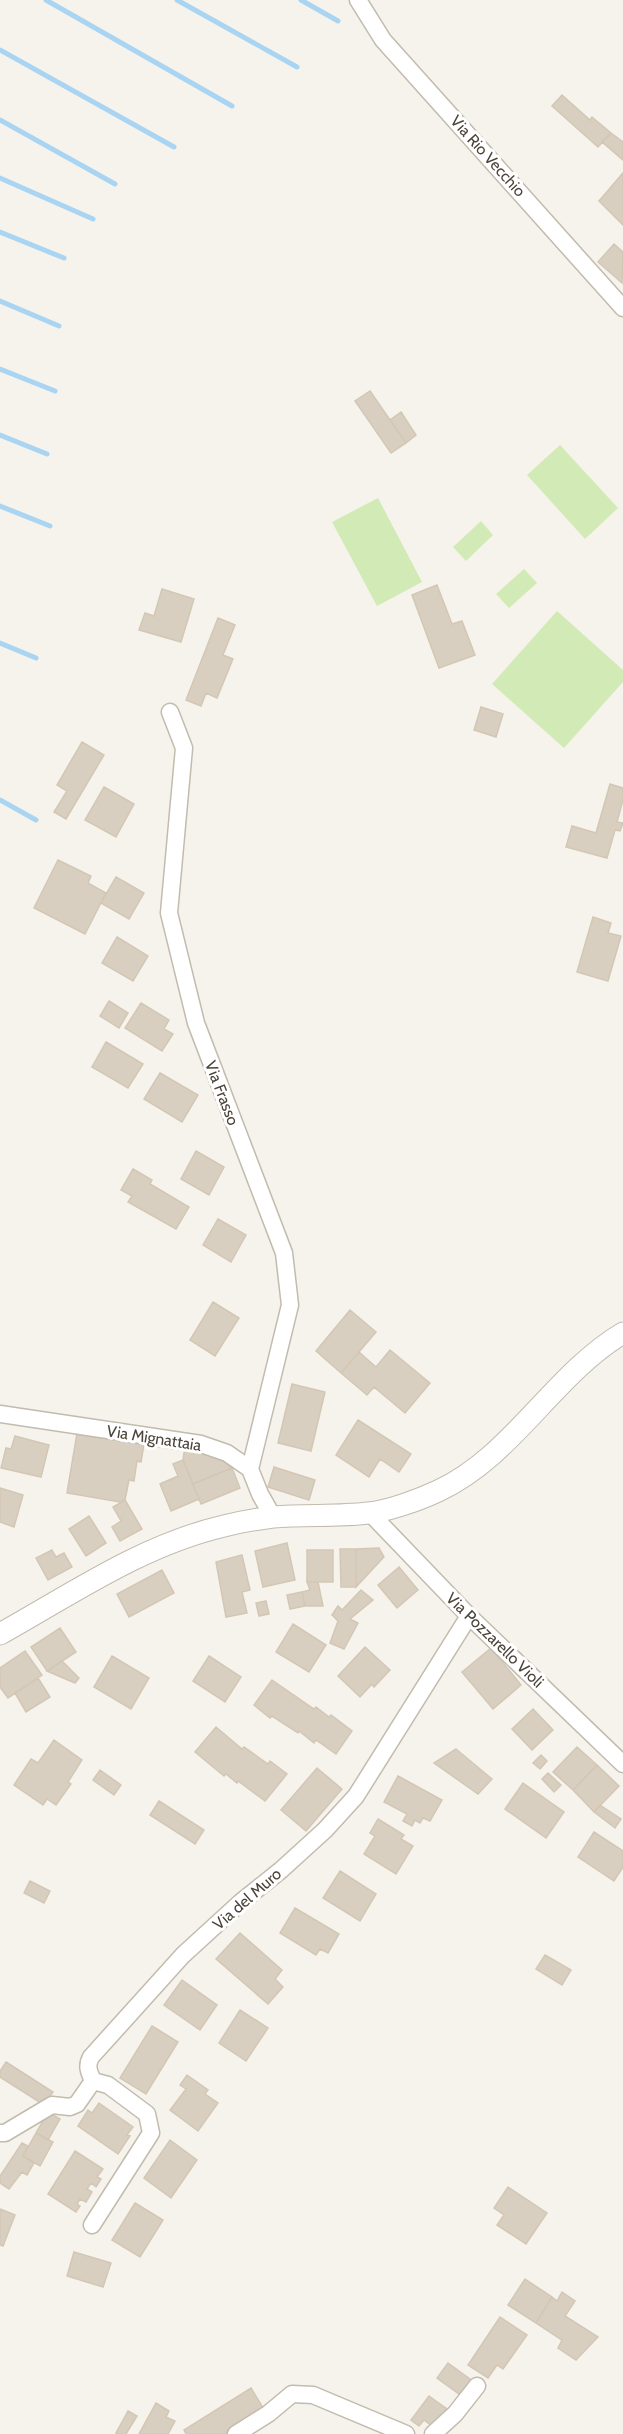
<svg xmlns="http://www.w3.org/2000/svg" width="623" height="2434" font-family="Cabin,sans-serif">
<rect width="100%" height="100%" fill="#f6f3ec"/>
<path fill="#d2eab5" d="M560,445L618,508L585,539L527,475Z
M378,498L422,582L377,606L332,522Z
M481,521L493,535L466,561L453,547Z
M524,569L537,583L509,608L496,594Z
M557,611L623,670V682L564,748L492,684Z"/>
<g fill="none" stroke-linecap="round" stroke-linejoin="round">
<path stroke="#a9d4f2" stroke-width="5" d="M46,0L232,106
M177,0L297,67
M301,0L338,21
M0,50L174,147
M0,120L115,184
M0,178L93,219
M0,232L64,258
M0,301L59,326
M0,369L55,391
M0,435L47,454
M0,506L50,526
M0,643L36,658
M0,800L36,820"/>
</g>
<path fill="#d8cfc1" stroke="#d3c7b4" stroke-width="1.5" d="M562,95L590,120L592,117L611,133L598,147L552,106Z
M611,133L623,142V160L602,142Z
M623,173V225L599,201Z
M614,244L623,252L622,283L598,262Z
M370,391L406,443L391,453L355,401Z
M401,412L416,435L406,443L390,420Z
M437,585L452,624L462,621L475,655L439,668L412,595Z
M162,589L194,599L181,642L139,630L145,613L154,616Z
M218,618L235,625L223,655L233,659L217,698L206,693L201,706L186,700Z
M481,707L503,714L496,737L474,730Z
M82,742L104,755L66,819L54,812L67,791L57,785Z
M610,784L623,788V800L617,822L623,823L620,831L615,830L607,858L566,847L572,826L596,833Z
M104,787L134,804L116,837L85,820Z
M58,860L91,876L88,883L106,893L85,934L34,908Z
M116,877L144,893L129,919L101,903Z
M593,917L611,923L608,933L621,936L608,981L577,972Z
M117,937L148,956L133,981L102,963Z
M109,1001L128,1013L119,1028L100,1016Z
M141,1003L169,1020L164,1029L173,1034L162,1051L125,1028Z
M106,1042L143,1064L128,1088L92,1067Z
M160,1073L198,1095L182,1122L144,1099Z
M196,1151L224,1167L209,1195L181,1179Z
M133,1169L152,1180L150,1184L189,1207L176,1229L128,1202L132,1196L121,1190Z
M218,1219L246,1235L231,1262L203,1245Z
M213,1302L239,1318L215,1356L190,1340Z
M350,1310L376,1332L341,1373L316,1351Z
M390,1350L430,1383L405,1413L374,1387L367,1395L341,1373L359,1352L376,1367Z
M292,1384L325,1392L311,1451L278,1443Z
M358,1420L411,1454L399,1472L380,1459L369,1477L336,1455Z
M77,1433L144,1444L141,1462L137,1461L134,1481L129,1480L125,1500L120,1502L67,1493Z
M15,1436L49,1445L41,1477L1,1468L6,1448L11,1449Z
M185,1447L213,1453L232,1468L193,1484L183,1460Z
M183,1460L199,1499L171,1511L160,1484L178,1476L173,1464Z
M274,1467L315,1480L309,1500L268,1487Z
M232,1468L240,1488L201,1504L193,1484Z
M0,1488L23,1495L14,1527L0,1522Z
M125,1500L142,1529L120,1541L112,1527L121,1521L113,1507Z
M89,1516L106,1543L86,1556L69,1529Z
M287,1543L295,1580L263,1587L255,1551Z
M379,1548L384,1557L356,1587V1549Z
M340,1549H356V1587H341Z
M52,1550L56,1557L64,1553L72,1567L48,1580L36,1558Z
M307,1550H333V1582H307Z
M242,1555L250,1590L242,1592L247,1613L226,1617L216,1562Z
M399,1567L418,1590L397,1608L378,1585Z
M162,1570L174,1593L129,1617L117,1594Z
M307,1582H318L323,1606H305L302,1592L310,1590Z
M361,1590L373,1600L350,1619L358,1623L344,1649L330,1643L338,1621L332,1615L338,1606L342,1610Z
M302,1592L305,1606L290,1609L287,1595Z
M266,1601L269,1614L259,1616L256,1603Z
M293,1624L326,1645L309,1672L276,1652Z
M60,1628L76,1652L47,1671L31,1647Z
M365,1647L390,1670L374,1687L372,1684L360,1697L338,1676Z
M491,1648L521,1685L493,1709L462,1672Z
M25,1651L42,1675L8,1698L0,1687V1668Z
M112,1656L149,1678L131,1709L94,1687Z
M209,1656L241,1677L225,1702L193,1681Z
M62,1661L79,1678L75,1683L47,1671Z
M38,1678L50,1697L26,1712L15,1693Z
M272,1680L314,1709L316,1707L329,1717L331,1715L352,1731L336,1754L316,1740L314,1743L299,1731L298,1733L272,1716L270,1718L254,1705Z
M533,1709L553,1730L532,1750L512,1729Z
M216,1727L242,1749L244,1747L268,1764L270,1761L287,1774L265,1801L238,1781L237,1783L226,1774L224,1776L195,1752Z
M54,1740L82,1760L68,1782L71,1784L56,1805L47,1799L43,1805L14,1785L31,1759L38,1763Z
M577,1747L597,1765L573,1790L553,1772Z
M456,1749L492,1779L478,1794L434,1763Z
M541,1755L547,1761L540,1769L533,1763Z
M597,1765L619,1786L594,1812L573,1790Z
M317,1768L342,1789L306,1831L281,1810Z
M100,1770L121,1785L114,1795L93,1780Z
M548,1773L561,1785L554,1792L542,1779Z
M398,1776L442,1800L430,1821L423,1818L420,1823L415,1820L412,1826L403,1821L407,1814L384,1802Z
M523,1783L564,1812L546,1838L505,1809Z
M159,1801L204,1830L195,1844L150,1815Z
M600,1805L621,1819L615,1828L594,1812Z
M378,1819L404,1835L401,1839L413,1846L396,1874L364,1854L375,1836L370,1833Z
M594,1832L623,1851V1867L614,1881L578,1857Z
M340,1871L376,1894L360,1921L323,1898Z
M30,1881L50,1891L44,1903L24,1893Z
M295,1908L339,1934L328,1953L320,1949L316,1955L280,1933Z
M240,1933L282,1970L275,1979L283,1987L268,2004L216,1959Z
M545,1955L571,1970L562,1985L536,1969Z
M182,1980L217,2005L200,2030L164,2005Z
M240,2010L268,2028L246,2061L219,2043Z
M152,2026L178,2042L146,2094L120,2078Z
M6,2062L53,2092L44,2105L0,2077V2071Z
M187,2075L208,2090L205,2094L218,2103L198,2131L170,2110L186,2089L180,2085Z
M99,2103L133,2127L127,2135L130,2136L118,2154L78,2126L88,2110L92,2113Z
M48,2112L60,2119L48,2140L36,2133Z
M36,2133L53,2142L40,2166L23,2156Z
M170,2140L197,2160L171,2198L144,2178Z
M22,2143L28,2146L23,2156L34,2163L27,2175L22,2172L9,2189L0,2183V2176Z
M75,2151L103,2169L97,2177L101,2179L96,2187L91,2183L87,2189L92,2192L86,2202L80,2199L77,2204L80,2206L76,2212L48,2194Z
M508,2187L547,2213L526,2244L497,2225L504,2215L494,2208Z
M135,2203L163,2220L140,2257L112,2240Z
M0,2209L15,2215L3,2246L0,2245Z
M74,2252L111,2263L103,2287L67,2276Z
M525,2279L552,2297L536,2323L508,2305Z
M562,2292L575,2301L565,2316L598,2337L576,2360L558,2348L562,2340L536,2323L552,2297L557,2301Z
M500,2317L527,2335L503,2369L497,2365L488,2378L468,2365Z
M448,2363L474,2382L463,2397L437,2378Z
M251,2388L265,2411L227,2434H186L184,2430Z
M429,2396L447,2409L433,2427L424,2420L419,2426L411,2420Z
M156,2403L169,2411L166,2417L175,2421L168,2434H139Z
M128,2411L137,2416L126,2434H118L116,2433Z"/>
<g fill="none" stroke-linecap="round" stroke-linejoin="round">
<g stroke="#c2bbae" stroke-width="19">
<path id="minor" d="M358,0L383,40L623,308
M170,712L184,748L169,913L196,1023L284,1253L290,1305L250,1469
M0,1414L201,1444L227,1453L250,1469L260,1494L273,1517
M370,1513L469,1616L623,1764
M0,2133H5L52,2105L70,2107L77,2104L93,2081C89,2072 86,2066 91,2057L183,1955L241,1902L281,1870L325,1830L356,1796L469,1616
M92,2225L151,2133L147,2114L108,2085L93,2081
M236,2434L268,2414L292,2394L313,2395L406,2434
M433,2434L455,2414L477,2386"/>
</g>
<g stroke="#c2bbae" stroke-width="23">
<path id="tertiary" d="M0,1634C72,1594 142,1545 224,1526C240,1522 257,1519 273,1517C305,1514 337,1517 368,1513C388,1511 419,1500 438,1491C513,1456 553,1375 623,1333"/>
</g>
<use href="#minor" stroke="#fff" stroke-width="16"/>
<use href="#tertiary" stroke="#fff" stroke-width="21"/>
</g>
<g text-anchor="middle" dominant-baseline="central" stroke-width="6" stroke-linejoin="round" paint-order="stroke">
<g font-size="16" fill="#4b4439" stroke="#fff">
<text transform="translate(488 156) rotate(48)">Via Rio Vecchio</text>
<text transform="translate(222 1093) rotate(69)">Via Frasso</text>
<text transform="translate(154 1438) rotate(9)">Via Mignattaia</text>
<text transform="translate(495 1640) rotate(44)">Via Pozzarello Violi</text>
<text transform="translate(247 1899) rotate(-41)">Via del Muro</text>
</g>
</g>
</svg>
